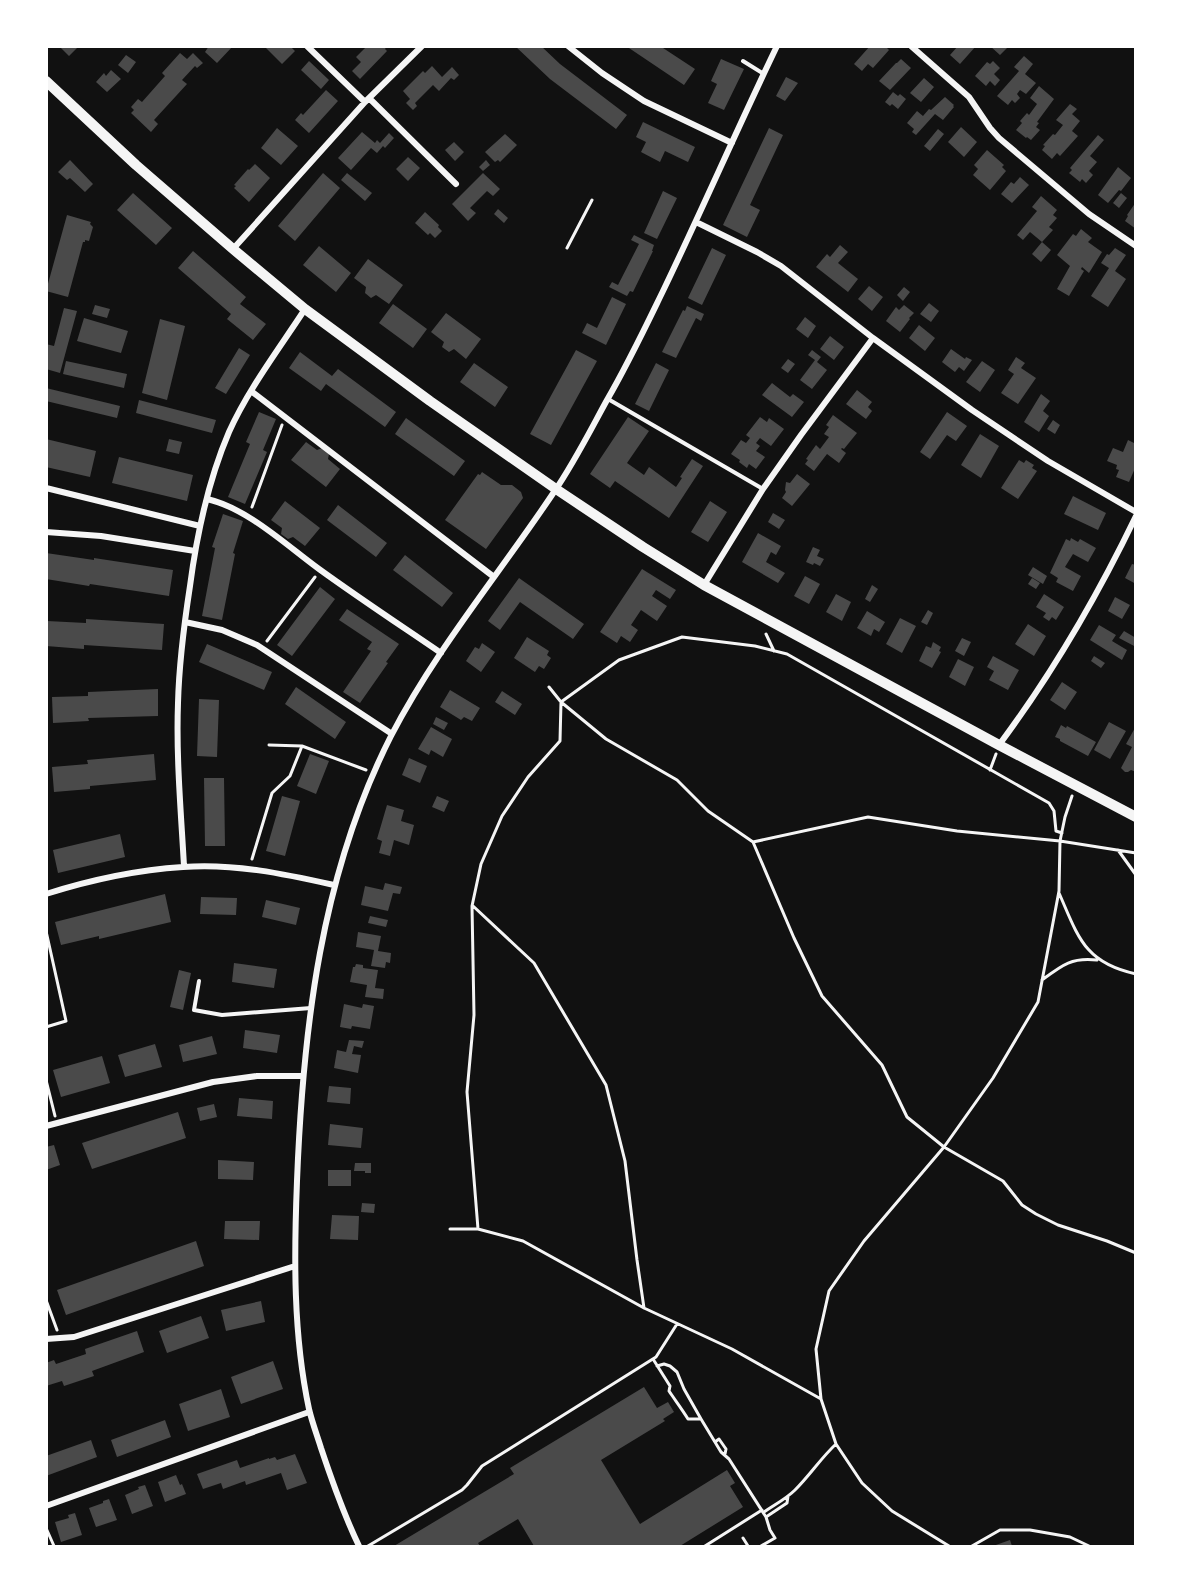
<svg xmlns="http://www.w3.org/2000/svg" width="1182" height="1593" font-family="'DejaVu Sans',sans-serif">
<rect width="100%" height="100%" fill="#111"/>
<path fill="#4a4a4a" d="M59,46H79L69,56Z
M209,46H233L217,63L205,52Z
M264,46H290L295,51L282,64Z
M367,46H387L385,49L387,51L360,79L352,71L361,62L356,57Z
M515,46H541L560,64L627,115L616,129L550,79Z
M626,46H660L695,69L684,85Z
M870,46H885L889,50L873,68L868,64L862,71L854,64Z
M958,46H976L960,64L950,55Z
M990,46H1009L1000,55Z
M180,53L187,59L193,53L203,63L197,68L195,66L182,80L187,84L154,120L158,124L151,132L131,113L134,110L131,107L138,99L142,102L165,76L162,73Z
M126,55L136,62L128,73L118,65Z
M1024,56L1033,64L1025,74L1036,83L1026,94L1020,90L1017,94L1020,98L1015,103L1012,100L1008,105L997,96L1019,71L1014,67Z
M721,59L744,69L724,110L708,103L717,84L711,81Z
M901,59L911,68L890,90L879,81L896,63H897Z
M309,61L329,80L321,89L301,70Z
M993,61L1000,68L994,74L1000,80L995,86L990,81L986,86L975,76L987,62L990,64Z
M432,66L442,77L452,67L459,75L454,80L451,78L439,91L433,85L415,103L417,106L413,110L406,103L410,99L403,91L423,71L425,73Z
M111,70L121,79L107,92L96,82L104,73L106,76Z
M786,77L798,83L785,101L776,96Z
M924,78L934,87L921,102L910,93Z
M1039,86L1054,99L1037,122L1039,123L1036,127L1040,130L1031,140L1027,137L1026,138L1016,130L1022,123L1020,121L1027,113L1029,115L1037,104L1030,98Z
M326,90L338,101L309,133L295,120L301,113L303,115Z
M893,92L898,96L900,94L906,99L898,109L892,104L890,106L885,102Z
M945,97L954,105L953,106L954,107L943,120L935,114L916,135L912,132L914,129L907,123L917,111L923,116L929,109L931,110Z
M1070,104L1077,109L1072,114L1080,121L1072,131L1078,136L1060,156L1057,153L1052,159L1042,150L1045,146L1043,145L1053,134L1055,135L1063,125L1056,120Z
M643,122L695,147L688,162L665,151L660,162L641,152L646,142L636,137Z
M961,127L977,142L964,157L948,142Z
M277,128L298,146L281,165L261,148Z
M769,128L783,135L750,205L760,210L747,237L723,225Z
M938,129L944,134L930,151L924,146Z
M362,132L375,143L377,140L380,143L389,133L394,138L385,148L383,146L377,153L371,148L351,170L338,158Z
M505,134L517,145L500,162L498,160L495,162L485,152Z
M1098,135L1104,140L1090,156L1097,162L1089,171L1093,175L1086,183L1082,179L1080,182L1069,173L1072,170L1070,168Z
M454,142L464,152L455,161L445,150Z
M987,150L1004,165L1002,167L1006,171L990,190L973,175L978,169L974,165Z
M408,157L420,168L408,181L396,169Z
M70,160L93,184L85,192L70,178L67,180L58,172Z
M486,160L490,165L483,171L479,167Z
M255,164L270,178L249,202L234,188L236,186L234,185L248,169L249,170Z
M1118,167L1131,178L1121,191L1119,190L1108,203L1098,195Z
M323,173L340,188L295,241L278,226Z
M347,173L372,193L365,201L341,180Z
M483,173L500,189L493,196L487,191L470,208L476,213L468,221L452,204Z
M1020,177L1029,185L1012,203L1001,194L1011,182L1014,184Z
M663,191L677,198L657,239L644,233Z
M133,193L172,228L156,245L117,210Z
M1121,193L1127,198L1119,208L1113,203Z
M1041,196L1057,210L1053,215L1057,218L1049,227L1053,230L1042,242L1030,232L1023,240L1017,235L1037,211L1032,207Z
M1136,202V229L1125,221L1128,216L1127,215Z
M498,209L508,218L504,223L494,214Z
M425,212L439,225L438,227L442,231L435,238L430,233L428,235L415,223Z
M67,215L91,222L90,224L93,227L89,241L85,240V242H83L68,297L46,291Z
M1081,229L1092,238L1088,242L1102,252L1089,273L1082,267L1081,269L1084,271L1069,296L1057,289L1070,266L1057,255L1073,234L1076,236Z
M634,235L654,245L652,251H653L633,292L630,291L627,296L609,287L612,282L618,285L639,244L631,240Z
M1042,242L1051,250L1041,262L1032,254Z
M840,245L848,252L838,263L858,279L848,292L816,267L827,254L830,257Z
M319,246L351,273L336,292L303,265Z
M712,248L726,255L702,305L688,298Z
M1115,248L1126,255L1115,271L1126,279L1108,307L1091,296L1109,268L1101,263L1107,254L1109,255Z
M193,251L246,297L240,304L266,324L253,340L227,319L231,314L178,268Z
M368,259L403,285L389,304L376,295L371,298L365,293L366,287L354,278Z
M869,286L883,297L872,311L858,299Z
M904,287L910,292L903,301L897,295Z
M612,297L626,304L606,345L582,333L587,323L597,328Z
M929,303L939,311L931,322L920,314Z
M393,304L427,329L413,348L379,323Z
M95,305L110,309L107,318L92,314Z
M904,305L914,313L909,318L910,319L900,332L886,321L896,307L899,310Z
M687,306L704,314L701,321L696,318L676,358L662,352L683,310L685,311Z
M64,308L77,311L60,373L46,369V344L54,346Z
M446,313L481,339L466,359L454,349L449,352L442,347L444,342L431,332Z
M805,317L816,326L808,338L796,329Z
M84,318L128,331L121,353L77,341Z
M160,319L185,326L167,400L142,393Z
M919,325L935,338L925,351L909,338Z
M830,336L844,347L834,360L820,349Z
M239,348L250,355L226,394L215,388Z
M951,349L965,359L966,357L972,360L964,371L959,367L955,372L942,362Z
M576,350L597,361L551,445L530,434Z
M812,350L821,357L817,362L827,370L812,389L800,380L815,360L808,355Z
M300,352L332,376L338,369L396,412L385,427L326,384L321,391L289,368Z
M1016,357L1025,363L1021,368L1036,378L1018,404L1001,393L1014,374L1008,370Z
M788,359L795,364L788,373L781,368Z
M66,361L127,374L124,388L63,374Z
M982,361L995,370L980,392L966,382Z
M474,363L508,387L495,407L460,382Z
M656,363L669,370L649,411L635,404Z
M772,383L790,397L793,394L804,402L792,417L762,395Z
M46,388L120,406L117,418L46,401Z
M857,390L872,402L868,407L872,411L866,419L846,404Z
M1041,394L1050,401L1043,411L1049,416L1039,432L1024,422Z
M139,400L216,420L212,433L136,413Z
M259,412L276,419L263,450L267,452L245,504L228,497L250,444L246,442Z
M947,412L967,426L956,441L947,435L930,459L920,452Z
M833,415L857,433L844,449L842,448L841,449L846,453L839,463L827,454L814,471L805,464L808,460L806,459L816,445L820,449L829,437L824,434L829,427L826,425Z
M628,417L649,431L627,463L644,475L649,467L676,487L682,478L680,477L692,459L703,466L669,518L615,481L610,488L590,474Z
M760,417L767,422L769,418L784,429L771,446L760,438L756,443L760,446L756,451L765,457L756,469L749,464L747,468L739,462L740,460L731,454L741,440L746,443L750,438L746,435Z
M406,418L465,461L454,476L395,434Z
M1053,420L1060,425L1055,434L1047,429Z
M980,434L999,446L981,478L961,465Z
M46,439L96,451L90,477L46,467Z
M169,439L182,442L179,454L166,451Z
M1128,440L1136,444V466L1129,482L1116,477L1119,470L1116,469L1117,465L1107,461L1113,448L1123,452Z
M306,442L317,450L322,448L329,454L328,459L340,469L326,487L291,460Z
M119,457L193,475L187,501L112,483Z
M1019,460L1024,463L1026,460L1034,465L1032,468L1037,471L1018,499L1001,488Z
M482,472L501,485H512L521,492L523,498L486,549L445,520L478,474L480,475Z
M797,474L810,484L792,506L782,498L786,492L785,490L786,482L790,483Z
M1073,496L1106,513L1098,530L1064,514Z
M285,501L320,528L305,546L293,537L288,539L281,534L282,528L271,520Z
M710,501L727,512L708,542L691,532Z
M338,505L387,543L376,557L327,520Z
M773,513L785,520L779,529L768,522Z
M223,514L243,521L233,553L235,554L222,620L202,616L215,548L212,547Z
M758,533L781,546L776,555L771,552L766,562L785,573L778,583L742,562Z
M1071,538L1078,542L1080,539L1096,548L1088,562L1073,554L1065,567L1081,576L1073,591L1056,582L1058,578L1050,573L1066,539L1070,541Z
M813,547L820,550L817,556L824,559L820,566L814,563L813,565L806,562Z
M46,553L94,560V558L173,570L169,596L90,584L89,586L46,579Z
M405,555L453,593L442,607L393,570Z
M1132,564L1136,565V584L1125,578Z
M1033,567L1047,576L1043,584L1028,575Z
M642,569L676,590L670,599L656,590L652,596L667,606L657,621L641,610L631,625L638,630L630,642L621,636L617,643L600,632Z
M805,576L820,584L809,604L794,596Z
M519,578L584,624L573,639L520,602L500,630L488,621Z
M1032,578L1040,583L1036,589L1028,584Z
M872,585L878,589L870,602L865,599Z
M320,587L335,599L292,656L277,645Z
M836,594L851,602L842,621L826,612Z
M1044,594L1064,607L1056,620L1052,617L1049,621L1043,617L1046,613L1036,607Z
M1115,597L1130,605L1122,619L1108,611Z
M347,609L399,644L386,662L388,663L360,703L343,692L371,651L367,649L372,642L339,620Z
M928,610L933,613L927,625L921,622Z
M867,611L885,622L879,632L874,629L871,636L857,628Z
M900,618L916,626L902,653L886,644Z
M86,619L164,624L162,650L84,645V649L46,646L47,621L86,623Z
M1028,624L1046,636L1034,656L1015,644Z
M1099,625L1116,635L1112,641L1127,650L1122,660L1090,640Z
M1124,631L1136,638V647L1119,638Z
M527,637L549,651L547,655L551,658L544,669L539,666L535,672L514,658Z
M962,638L971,642L964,656L955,651Z
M933,642L941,647L939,651L941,652L932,668L919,661L926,646L931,648Z
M482,643L495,652L481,672L466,661L475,647L479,649Z
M207,644L272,672L264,690L199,662Z
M993,656L1019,670L1008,690L989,680L994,671L987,667Z
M1094,656L1105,663L1101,668L1091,661Z
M958,659L974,667L965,686L949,677Z
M1062,682L1077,692L1065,710L1050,700Z
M296,687L346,722L335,739L285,704Z
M158,689V716L88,718L89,721L53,723L52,697L88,696V692Z
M450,690L480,708L472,721L464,717L461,720L440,707Z
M502,691L522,704L515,715L495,702Z
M199,699L219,700L217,757L197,756Z
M436,717L448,723L444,730L433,724Z
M1109,722L1126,731L1110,759L1094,750Z
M1061,725L1066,728L1067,726L1096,742L1088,756L1060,741V739L1055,737Z
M1136,726V772L1131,770L1128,772H1125L1121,768L1132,747L1126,744Z
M431,727L452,739L443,757L431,750L429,755L418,749Z
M154,754L156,780L90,786V789L54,792L52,767L88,764L87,760Z
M310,754L329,761L316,794L297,786Z
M409,758L427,766L420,783L402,775Z
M204,778H224L225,846H205Z
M282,796L300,801L285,856L266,851Z
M437,796L449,801L444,812L432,807Z
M387,805L404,810L401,821L414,825L409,845L394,840L390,856L379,853L382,841L377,839Z
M120,834L125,857L58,873L53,850Z
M385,883L402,887L400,894L393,893L388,911L361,905L365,886L383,890Z
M165,894L171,922L99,939V936L61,945L55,922Z
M201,897L237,898L236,915L200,914Z
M266,900L300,908L296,925L262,917Z
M370,916L388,920L386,927L368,923Z
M358,932L381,936L378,951L391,953L390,963L386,962L385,968L371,966L374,950L356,947Z
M234,963L277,969L274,988L232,982Z
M356,964L363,965V968L378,970L375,988L384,989L383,999L365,997L367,985L350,982L353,967H355Z
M179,970L191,973L183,1010L170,1007Z
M344,1004L362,1008L363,1004L374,1006L370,1029L352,1026L351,1029L340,1027Z
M245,1030L280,1035L277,1053L243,1048Z
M212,1036L217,1054L183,1062L179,1045Z
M349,1040L364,1041L362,1048L354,1046L352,1054L361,1055L358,1073L334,1068L337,1050L346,1052Z
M155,1044L162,1067L125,1077L118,1055Z
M102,1056L110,1083L61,1097L53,1070Z
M329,1086L351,1088L350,1104L327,1102Z
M239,1098L273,1101L272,1119L237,1116Z
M214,1104L217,1117L200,1121L197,1108Z
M178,1112L186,1138L92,1169L82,1143Z
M330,1124L363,1128L361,1148L328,1145Z
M54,1145L60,1165L46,1170V1147Z
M218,1160L254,1162L253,1180L218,1179Z
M355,1163H371V1173H365V1171H354Z
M328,1170H351V1186H328Z
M362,1203L375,1204L374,1213L361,1212Z
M332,1215L359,1216L358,1240L330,1239Z
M225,1221H260L259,1240L224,1239Z
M196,1241L204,1266L66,1315L57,1290Z
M261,1301L265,1322L226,1331L221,1310Z
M201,1316L209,1338L167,1353L159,1331Z
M137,1331L144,1352L92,1371L94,1376L64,1386L62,1381L46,1386V1363L54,1360L56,1364L86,1354L85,1349Z
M273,1361L283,1389L241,1404L231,1377Z
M644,1387L657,1408L668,1402L674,1412L663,1419L665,1421L601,1460L640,1524L727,1470L735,1483L730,1486L743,1507L680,1546H534L518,1519L478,1543L480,1546H394L514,1474L510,1468Z
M221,1389L230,1417L188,1431L179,1404Z
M165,1420L171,1437L117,1457L111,1440Z
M91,1440L97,1457L46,1476V1456Z
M295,1454L307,1483L287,1490L281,1473L246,1485L245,1481L223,1489L221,1483L203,1489L197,1474L237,1460L240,1468L269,1458V1459L275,1457L277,1460Z
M176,1475L180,1485L182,1484L186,1494L165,1502L158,1482Z
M145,1485L153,1506L132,1514L125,1495L139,1489L138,1487Z
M109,1499L117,1520L96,1527L89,1508L103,1503V1501Z
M75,1513L82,1535L61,1542L55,1522L69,1518L68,1515Z
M1010,1540L1012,1546H993Z"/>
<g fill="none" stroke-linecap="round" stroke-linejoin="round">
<path stroke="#f5f5f5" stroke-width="3" d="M567,248L592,200
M252,507L282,425
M766,634L774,651
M267,641L315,577
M549,687L561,702L606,739L677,780L708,811L753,842L794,938L822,996L882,1065L907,1117L944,1147L1003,1181L1022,1205L1036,1214L1058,1225L1107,1241L1136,1253
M269,745L302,746
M990,770L996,754
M753,842L868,817L957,831L1060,841L1136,853
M1118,850L1136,875
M252,859L272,793L290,776L302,746L366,770
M1059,893C1078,936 1084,963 1136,974
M473,906L534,963L606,1085L625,1161L637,1260L644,1308
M46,931L66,1021L46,1027
M1042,980C1062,965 1072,957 1097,960
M46,1080L55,1116
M450,1229H478L523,1241L644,1308L732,1349L821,1399L836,1444L862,1483L892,1511L949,1546
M478,1229L467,1092L474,1015L472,906L481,864L502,816L528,777L560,741L561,702L619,660L682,637L755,646L787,654L1049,803L1054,811L1056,831L1062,833
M46,1300L57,1330
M653,1359L670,1386L669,1391C675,1400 682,1409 688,1419H701L721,1452L729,1459L766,1517L787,1503L788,1496
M657,1366L664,1364L670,1366L677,1372L684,1389L701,1419
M821,1399L816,1349L829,1291L864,1241L944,1147L993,1078L1038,1002L1059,891L1060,841L1065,817L1072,796
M715,1442L719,1439L726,1449L725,1454
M764,1512C774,1505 786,1499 795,1490C810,1475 821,1458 836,1444
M46,1528L54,1546
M743,1538L748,1546
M368,1546L462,1490L467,1485L482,1466L656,1357L677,1324
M705,1546L762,1510
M761,1546L775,1538L770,1530L766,1517
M972,1546L1000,1530H1030L1070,1537L1089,1546"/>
<path stroke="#f5f5f5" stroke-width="4" d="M743,61L764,74
M608,399L763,489
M199,981L194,1010L222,1015L311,1008"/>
<path stroke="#f5f5f5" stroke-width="6" d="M307,46L365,102
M568,46L602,73L644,101L732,143
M911,46L969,97L990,128L999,138L1089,214L1136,246
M369,98L456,184
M696,222L757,252L781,266L873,338L972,410L1048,461L1136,512
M233,249L365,102L422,46
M251,391L494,577
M46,488L200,526
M207,499C247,508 286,545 319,569C359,598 400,625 441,653
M46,532L101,536L195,551
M704,585L763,489L801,435L873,338
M185,622L222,630L257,645L392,734
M999,745C1052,674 1097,597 1136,516
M184,866C181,812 176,757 178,703C179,664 184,625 190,586C197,533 208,481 229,432C249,388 279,349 305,309
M46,894C90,880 137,870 183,867C233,863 285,874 334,885
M46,1126L213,1082L257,1076H303
M46,1339L74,1337L295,1266
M46,1506L309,1412
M359,1546C344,1515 332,1481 321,1448C317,1435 312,1422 309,1409C293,1334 294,1256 297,1181C303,1028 321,874 391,736C436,649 500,573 554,492C574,463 590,431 607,400C628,364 645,328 663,291C702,210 738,127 777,46"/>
<path stroke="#f5f5f5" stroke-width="10" d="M46,81L136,165L233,249L305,309L430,401L556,489L643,547L704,585L999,745L1136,817"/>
</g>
<rect width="1182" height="1593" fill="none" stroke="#ffffff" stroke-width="96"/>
</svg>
